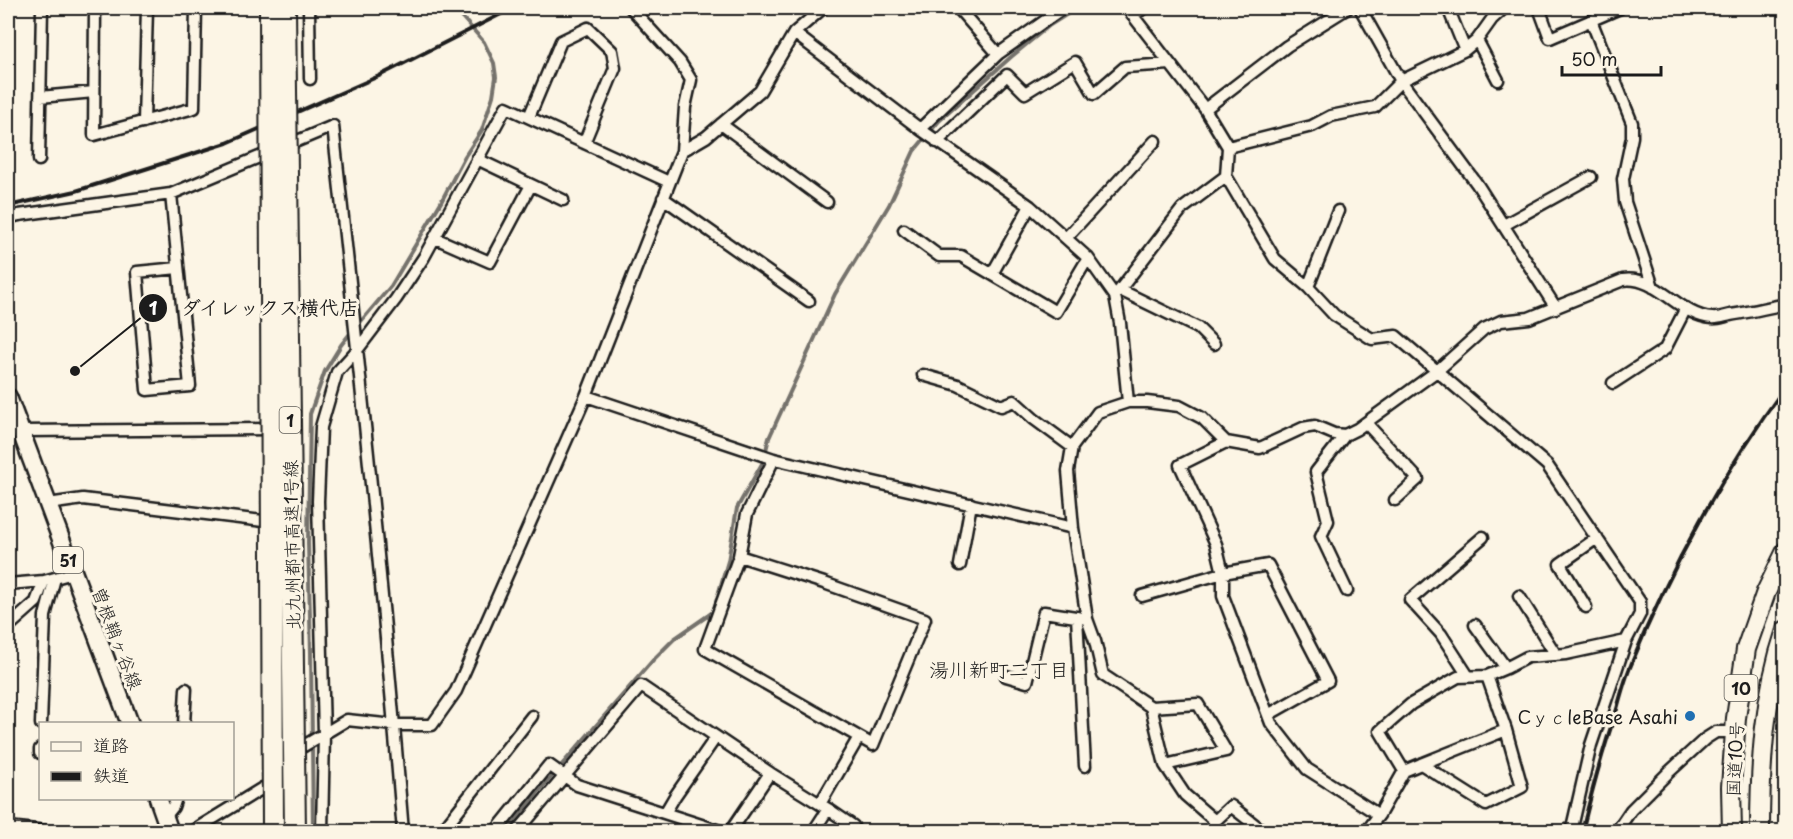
<svg xmlns="http://www.w3.org/2000/svg" width="1793" height="839" font-family="'Playpen Sans','Klee One',sans-serif">
<rect width="100%" height="100%" fill="#fcf5e5"/>
<filter id="ink" filterUnits="userSpaceOnUse"><feTurbulence type="fractalNoise" baseFrequency=".0167" numOctaves="2"/><feDisplacementMap in="SourceGraphic" scale="12" xChannelSelector="R" yChannelSelector="G"/><feConvolveMatrix kernelMatrix="1 2 1 2 8 2 1 2 1" color-interpolation-filters="sRGB"/></filter>
<g filter="url(#ink)">
<g fill="none" stroke-linecap="round" stroke-linejoin="round">
<path stroke="#75726c" stroke-width="4" d="M357,326L391,286L441,202L465,156L482,130L493,96L496,77L494,63L484,42L454,8
M313,832L311,653L308,543L310,414L325,371L341,345L352,331
M507,832L539,791L654,659L674,639L713,612L728,561L737,508L763,462L769,438L835,294L889,205L914,151L939,121L1011,57L1050,25L1077,8"/>
<g stroke="#1c1c1c" stroke-width="15">
<path id="minor" d="M95,8L94,135L194,108L196,8
M309,8L310,79
M958,8L998,54
M1127,8L1205,109L1228,147L1226,176L1275,259L1308,287L1334,315L1372,339L1396,336L1547,465L1640,602V614L1626,641L1591,745L1571,832
M1360,8L1401,81L1477,184L1556,308
M1448,8L1465,50
M1539,8L1550,38L1620,8
M1132,15L1145,8
M1591,20L1632,123V137L1623,179L1625,202L1653,287
M794,33L920,129L1030,206L1088,258L1115,296L1120,323L1128,402
M1477,40L1498,80
M40,97L94,92
M1205,109L1287,46L1348,8
M529,117L561,41L588,28L612,51L615,68L584,143
M144,122L147,8
M721,124L827,202
M920,129L998,54L1063,8
M937,142L1007,75L1025,93L1075,62L1094,94L1125,67L1170,64
M1228,147L1312,126L1331,116L1375,107L1401,81L1465,50L1477,40L1492,19L1504,8
M682,151L706,137L760,91L794,33L823,8
M477,159L563,200
M39,160L42,8
M171,194L190,386L147,390L137,272L178,268
M663,198L809,301
M8,218L19,215L171,194L333,126C359,361 384,596 403,832
M1504,225L1591,177
M904,230L939,256H961L1056,312L1088,258
M435,238L490,262L531,185
M1066,238L1155,141
M992,274L1030,206
M1308,287L1338,211
M1120,290L1198,328L1214,344
M1115,296L1182,209L1226,176
M923,375L958,385L1001,406L1014,401L1034,419L1072,447
M1613,383L1665,349L1686,308
M586,396L774,459L1073,528
M1366,423L1418,479L1395,500
M21,431L270,429
M1345,435L1316,472L1328,521L1321,536L1347,591
M1226,442L1180,465L1216,544L1223,573V596L1271,723L1307,769L1379,815
M774,459L747,514L739,556L824,583L925,619L873,745L859,737L820,804
M48,504L83,499L271,522
M739,556L705,649L859,737
M960,565L971,504
M8,584L44,581L73,573
M1142,596L1223,573L1268,565L1328,681L1268,715
M1519,596L1556,655
M1586,607L1560,564L1597,538
M1077,617L1085,766
M1475,625L1506,668
M8,627L36,602L44,581
M1006,676L1027,682L1044,612L1082,618
M1468,676L1441,634L1410,600L1483,537
M1487,676L1506,730
M1151,707L1198,704L1226,751L1165,765
M41,724L45,616L55,578
M184,724L186,689
M40,753V749
M1404,771L1421,764L1486,805L1522,787L1506,730L1421,764
M828,809L853,826L850,832
M665,813L675,796L716,737
M165,817L173,807L176,798
M1215,821L1231,806L1264,832
M8,827L55,832
M191,832L266,786L297,750L347,720L394,725H432L456,691L586,396L682,151L685,107L691,80L680,62L631,8
M322,832L324,734L318,501L321,427L337,372L358,349L396,299L424,257L506,107L669,182
M441,832L532,716
M495,832L549,765L577,785L723,832
M517,832L641,686L770,773
M730,832L770,773L828,809L813,832
M1211,832L1215,821L1185,795L1165,765L1151,707L1103,675L1095,641L1087,619L1073,528L1068,471L1072,447L1098,412L1128,402H1147L1179,406L1202,418L1226,442L1260,448L1303,428L1315,426L1334,434L1345,435L1357,429L1437,371L1484,329L1501,321L1529,318L1623,280C1657,275 1679,316 1712,318C1717,319 1725,316 1730,315C1749,312 1767,308 1786,304
M1366,832L1379,815L1404,771L1380,731L1411,704L1458,677L1487,676L1506,668L1527,657L1566,654L1626,641
M1616,832L1631,810L1669,772L1705,739L1716,732H1735"/>
</g>
<g stroke="#1c1c1c" stroke-width="21">
<path id="primary" d="M8,397L130,724
M158,798L170,832"/>
</g>
<g stroke="#1c1c1c" stroke-width="22">
<path id="trunk" d="M1732,832L1731,787L1736,718L1746,649L1766,592L1786,551
M1760,832C1760,763 1764,695 1786,630"/>
</g>
<use href="#minor" stroke="#fcf5e5" stroke-width="10"/>
<use href="#primary" stroke="#fcf5e5" stroke-width="16"/>
<use href="#trunk" stroke="#fcf5e5" stroke-width="18"/>
<path stroke="#1c1c1c" stroke-width="4" d="M8,206L76,191L227,143L379,76L513,8
M1582,832C1592,790 1603,749 1617,709C1621,694 1625,679 1631,665C1669,570 1725,469 1786,386"/>
<g stroke="#1c1c1c" stroke-width="24" stroke-linecap="butt">
<path id="motorway-bridge" d="M270,8L273,832
M285,8L295,832"/>
</g>
<use href="#motorway-bridge" stroke="#fcf5e5" stroke-width="20"/>
</g>
</g>
<circle fill="#1f6fb2" stroke="#fcf5e5" stroke-width="2" cx="1690" cy="716" r="6"/>
<g text-anchor="middle" dominant-baseline="central" stroke-width="6" stroke-linejoin="round" paint-order="stroke">
<g fill="#fcf5e5" stroke="#5f5d58" stroke-width="1.5">
<rect x="279.5" y="407" width="21" height="26" rx="4.5"/>
<rect x="53" y="547" width="30" height="26" rx="4.5"/>
<rect x="1724.5" y="675" width="33" height="26" rx="4.5"/>
</g>
<g font-size="16" font-weight="bold" fill="#1c1c1c">
<text x="290" y="420">1</text>
<text x="68" y="560">51</text>
<text x="1741" y="688">10</text>
</g>
<g font-size="18" fill="#1c1c1c" stroke="#fcf5e5">
<text transform="translate(291 545) rotate(-91)">北九州都市高速1号線</text>
<text transform="translate(118 638) rotate(69)">曽根鞘ヶ谷線</text>
<text transform="translate(1734 759) rotate(-87)">国道10号</text>
</g>
<g font-size="18" fill="#1c1c1c" stroke="#fcf5e5" text-anchor="end">
<text x="1678" y="716">CｙｃleBase Asahi</text>
</g>
<g font-size="20" fill="#1c1c1c" stroke="#fcf5e5">
<text x="999" y="669">湯川新町二丁目</text>
</g>
</g>
<path fill="none" stroke="#1c1c1c" stroke-width="2" d="M75 371L153 308"/>
<g fill="#1c1c1c" stroke="#fcf5e5" stroke-width="2">
<circle cx="75" cy="371" r="6"/>
<circle cx="153" cy="308" r="15"/>
</g>
<g font-size="18" text-anchor="middle" font-weight="bold" fill="#fff">
<text x="153" y="315">1</text>
</g>
<g font-size="20" text-anchor="middle" font-weight="bold" fill="#1c1c1c" stroke="#fcf5e5" stroke-width="6" stroke-linejoin="round" paint-order="stroke">
<text x="270" y="315">ダイレックス横代店</text>
</g>
<rect width="1793" height="839" fill="none" stroke="#fcf5e5" stroke-width="30"/>
<rect x="15" y="15" width="1763" height="809" fill="none" stroke="#1c1c1c" stroke-width="2" filter="url(#ink)"/>
<rect x="39" y="722" width="195" height="78" fill="#fcf5e5" stroke="#a29e95" stroke-width="1.5"/>
<rect x="51" y="742" width="30" height="9" fill="#fcf5e5" stroke="#a29e95" stroke-width="1.5"/>
<text x="93" y="752" font-size="18" fill="#1c1c1c">道路</text>
<rect x="51" y="772" width="30" height="9" fill="#1c1c1c" stroke="#a29e95" stroke-width="1.5"/>
<text x="93" y="782" font-size="18" fill="#1c1c1c">鉄道</text>
<path d="M1562 66v9h99v-9" fill="none" stroke="#1c1c1c" stroke-width="3"/>
<text x="1571" y="66" font-size="18" fill="#1c1c1c" stroke="#fcf5e5" stroke-width="4.5" paint-order="stroke">50 m</text>
</svg>
